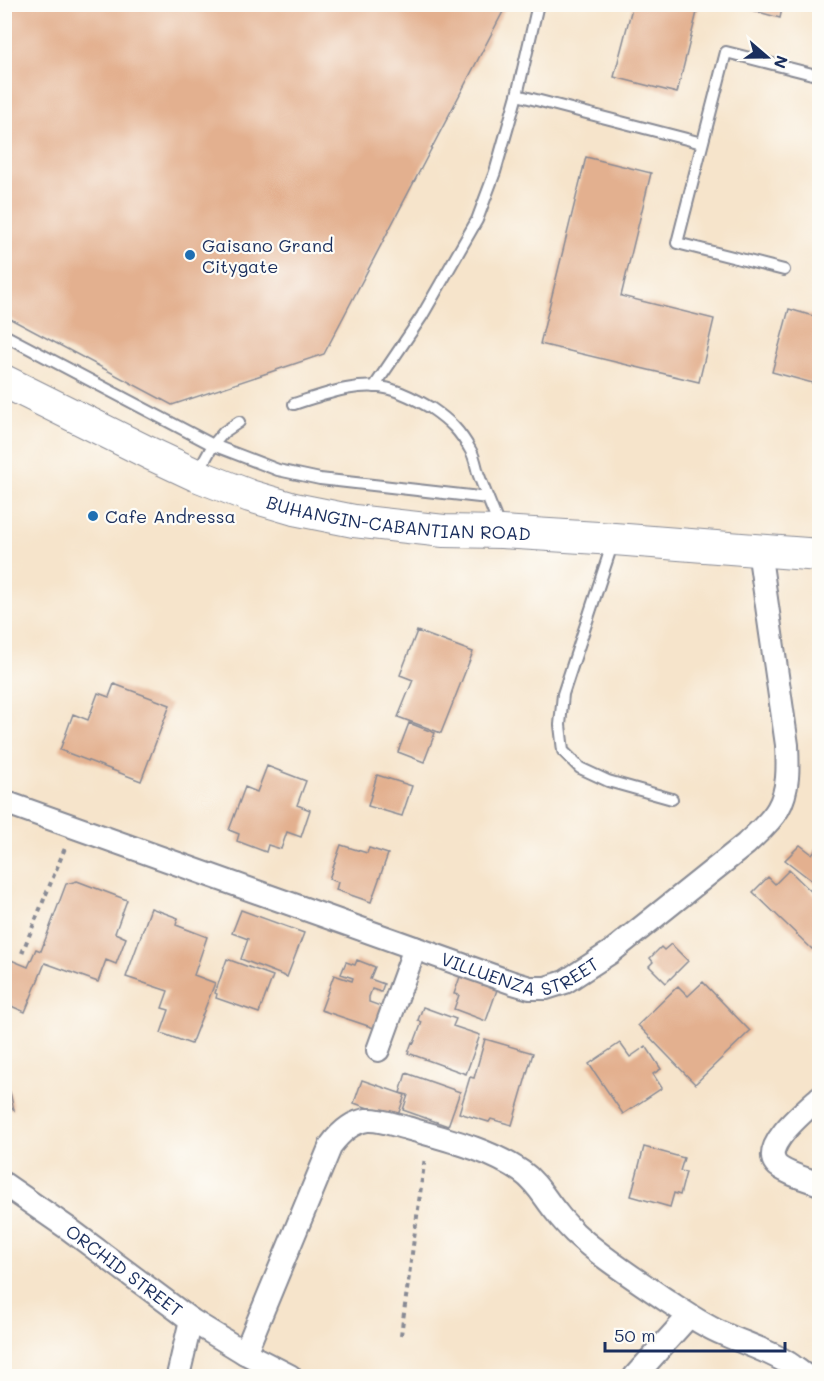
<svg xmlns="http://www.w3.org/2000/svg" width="824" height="1381" font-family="Mali,sans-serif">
<rect width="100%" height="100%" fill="#fdfcf7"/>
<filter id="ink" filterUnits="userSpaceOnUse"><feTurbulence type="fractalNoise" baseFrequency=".0167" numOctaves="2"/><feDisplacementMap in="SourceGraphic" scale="12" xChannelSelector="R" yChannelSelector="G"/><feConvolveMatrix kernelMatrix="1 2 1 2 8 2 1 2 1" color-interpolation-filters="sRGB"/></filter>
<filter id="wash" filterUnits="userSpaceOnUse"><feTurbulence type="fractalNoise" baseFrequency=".008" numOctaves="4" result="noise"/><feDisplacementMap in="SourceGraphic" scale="24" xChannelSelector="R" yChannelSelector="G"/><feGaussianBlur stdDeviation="1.35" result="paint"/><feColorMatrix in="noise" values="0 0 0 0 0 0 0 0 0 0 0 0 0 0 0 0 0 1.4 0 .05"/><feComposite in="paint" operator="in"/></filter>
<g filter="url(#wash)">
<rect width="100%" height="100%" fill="#f6e4cb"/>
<g id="blocks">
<path fill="#e3b08f" d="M5,4H507L324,354L172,405L5,316Z
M633,4H699L677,93L614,77Z
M730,4H783L780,18Z
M586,157L651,173L621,296L714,319L699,382L540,344Z
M789,309L820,318V385L772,372Z
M417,631L473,652L441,733L398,717L413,680L400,675Z
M114,684L170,705L141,781L60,750L73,714L88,720L98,693L109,697Z
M409,723L435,733L424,762L398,752Z
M267,766L306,781L297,805L310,810L301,837L287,832L281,849L268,845L266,852L237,841L239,834L229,830L245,787L257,792Z
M377,775L412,786L402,816L368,806Z
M820,844V887L785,860L800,845L812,854Z
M341,845L367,853L369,848L388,854L371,902L336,890L338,882L329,879Z
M789,870L820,900V941L812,949L753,892L768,877L775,884Z
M77,881L127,900L115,933L126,938L116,964L106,960L98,982L45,963L25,1012L4,1003V957L28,967L36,949L41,951L66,884Z
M151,908L178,918L176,925L207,937L194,975L215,983L191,1044L161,1033L169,1010L162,1008L168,991L126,977Z
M241,910L304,933L287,977L241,959L248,939L232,933Z
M671,944L688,961L666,983L649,966L653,962L650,958L661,947L664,950Z
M227,959L273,976L259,1013L216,998L217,994L215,993Z
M357,960L375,967L370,979L384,984L381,992L372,989L369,997V1002L389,1009L382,1018L378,1017L374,1028L321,1010L334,975L352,981L353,978L341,974L346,962L355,965Z
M462,971L499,984L486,1021L454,1009L459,995L454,994Z
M703,982L750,1031L695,1084L638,1025L678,986L688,996Z
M423,1007L456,1019L453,1026L480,1035L466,1074L408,1053L412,1042L414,1043L422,1022L418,1020Z
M485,1039L533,1053L512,1125L491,1119L489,1122L459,1113L470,1077L474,1078Z
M620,1043L630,1057L646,1046L661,1069L653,1074L662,1088L623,1114L589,1064Z
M406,1073L460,1092L448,1126L403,1110L408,1095L400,1093Z
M362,1080L405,1095L397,1118L354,1103Z
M4,1089L10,1092L14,1110L4,1105Z
M644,1147L684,1158L680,1171L686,1172L680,1195L674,1193L670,1207L631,1196Z"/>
</g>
</g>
<g filter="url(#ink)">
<use href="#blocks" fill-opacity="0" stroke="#888a94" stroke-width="1.5"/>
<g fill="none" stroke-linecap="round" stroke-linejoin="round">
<g stroke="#888a94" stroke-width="14">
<path id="service" d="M517,95L702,143
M784,270L677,243L726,52L820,76
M4,335L213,445L278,470L320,479L488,498
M374,387L422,316L477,220L495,172L517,95L538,4
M294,404C325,394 361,380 393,390C407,394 419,401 431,408C450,421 460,431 471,451C475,458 476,466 478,473C485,492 493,510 500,529
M197,474L213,445L224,432L239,422
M613,542L563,694L560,725L563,751L580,768L608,781L672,799"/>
</g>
<g stroke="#888a94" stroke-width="26">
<g id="minor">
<path id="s1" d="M4,802L513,983L530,988H546L565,982L611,952L746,844C757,833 770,823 778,809C789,790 788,766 787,745L759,550"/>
<path d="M378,1050L415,948"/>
<path d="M820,1097C807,1109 761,1145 776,1164C782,1172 809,1180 820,1184"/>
<path id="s2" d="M4,1184L69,1229L191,1320L245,1353L290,1376"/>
<path d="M245,1353L331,1145C340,1133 351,1122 367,1120C380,1119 395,1125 407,1128C445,1139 489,1149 522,1172C537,1182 545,1199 557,1213C562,1220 569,1227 575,1233C602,1258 633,1277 663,1298C683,1311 703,1326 726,1335C746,1344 769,1351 788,1363C794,1367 800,1372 806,1376"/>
<path d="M178,1376L191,1320"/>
<path d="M635,1376L689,1316"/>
</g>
</g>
<g stroke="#888a94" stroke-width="34">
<g id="secondary">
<path id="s3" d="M4,381L149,453L196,475L250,496L294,509L354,521L444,531L501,532L614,539L820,555"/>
</g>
</g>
<path stroke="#888a94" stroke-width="4" stroke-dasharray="4.5 4.5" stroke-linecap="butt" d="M22,953L65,848
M401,1335L425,1157"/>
<use href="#service" stroke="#fff" stroke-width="10"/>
<use href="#minor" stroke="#fff" stroke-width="22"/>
<use href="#secondary" stroke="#fff" stroke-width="32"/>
</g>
</g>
<g fill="#1f6fb2" stroke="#fdfcf7" stroke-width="2">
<circle cx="190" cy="255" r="6"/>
<circle cx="93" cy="516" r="6"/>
</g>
<g text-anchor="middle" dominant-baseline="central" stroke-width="4.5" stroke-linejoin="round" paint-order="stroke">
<g font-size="18" fill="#1b2f5e" stroke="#fdfcf7" text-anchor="start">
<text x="202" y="245">Gaisano Grand<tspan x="202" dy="21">Citygate</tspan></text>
<text x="105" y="516">Cafe Andressa</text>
</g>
<g font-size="18" fill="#1b2f5e" stroke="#fdfcf7">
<text stroke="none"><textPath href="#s3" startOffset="423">BUHANGIN-CABANTIAN ROAD</textPath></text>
<text stroke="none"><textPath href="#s1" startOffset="548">VILLUENZA STREET</textPath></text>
<text stroke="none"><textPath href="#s2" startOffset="148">ORCHID STREET</textPath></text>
</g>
</g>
<rect width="824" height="1381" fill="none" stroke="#fdfcf7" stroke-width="24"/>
<g transform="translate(767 57) rotate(110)" stroke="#fdfcf7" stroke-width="4.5" paint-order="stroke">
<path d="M0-4.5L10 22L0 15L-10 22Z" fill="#1b2f5e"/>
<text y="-9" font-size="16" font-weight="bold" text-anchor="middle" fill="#1b2f5e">N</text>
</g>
<path d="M605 1342v9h180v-9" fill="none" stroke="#1b2f5e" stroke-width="3"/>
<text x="614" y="1342" font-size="18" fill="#1b2f5e" stroke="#fdfcf7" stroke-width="4.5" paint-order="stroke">50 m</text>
</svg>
